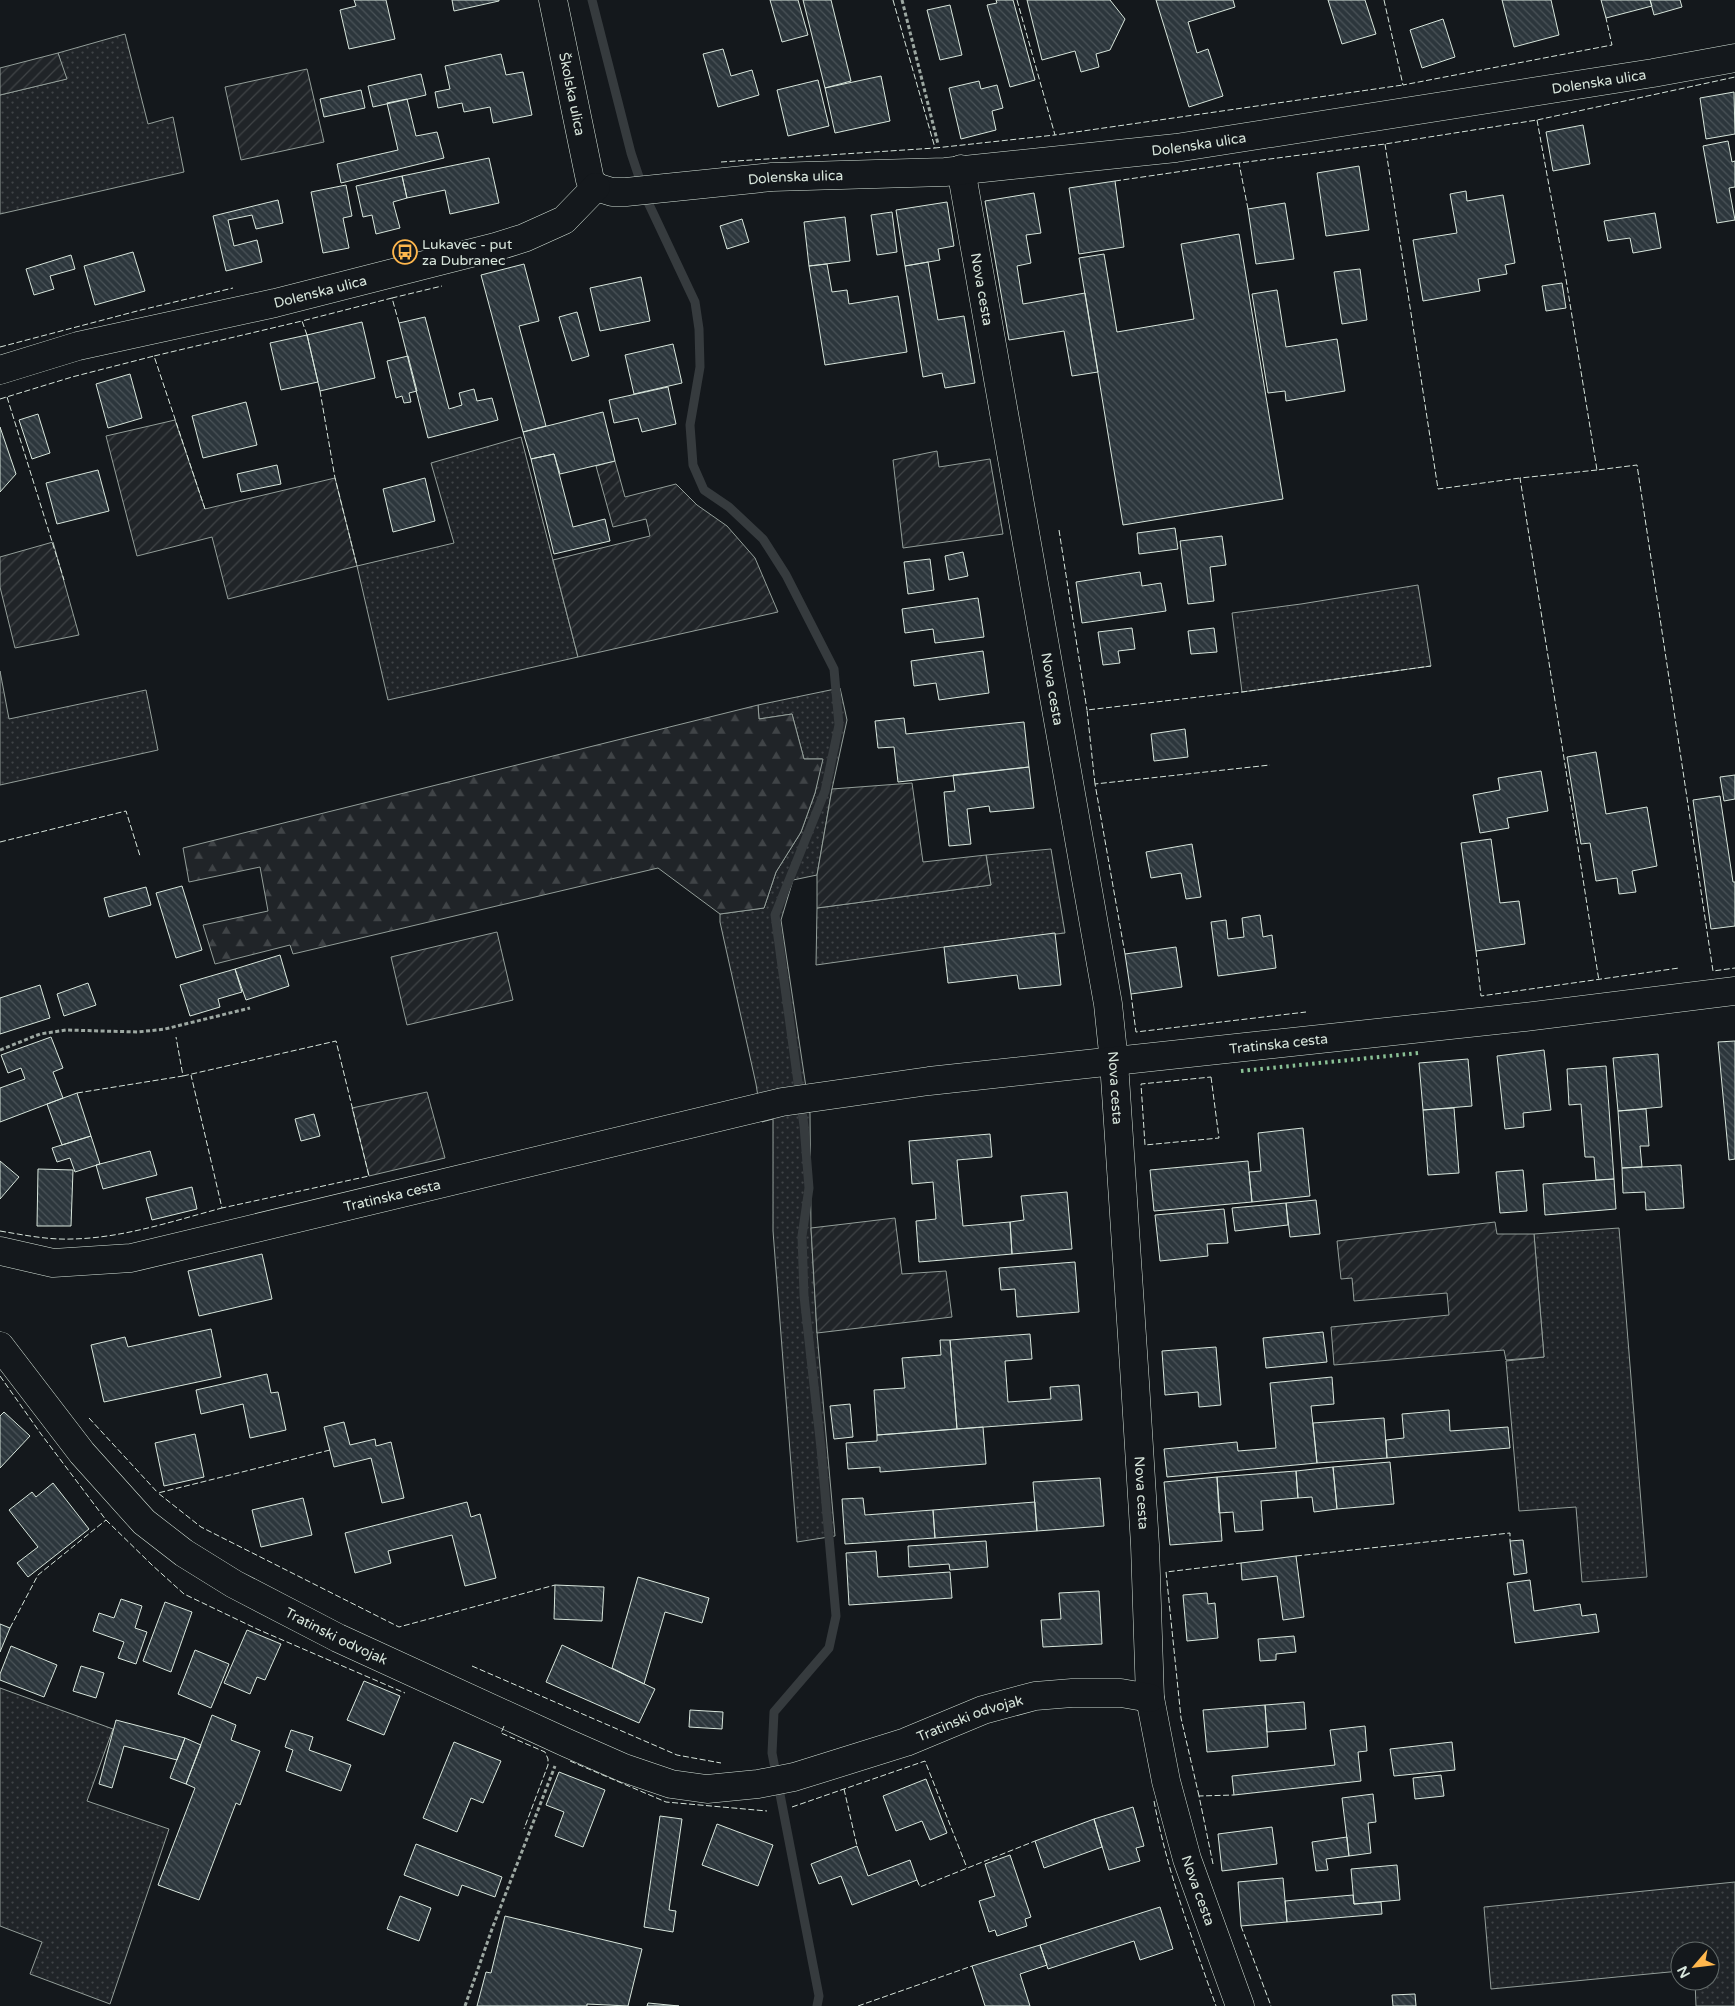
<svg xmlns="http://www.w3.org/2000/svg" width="1735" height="2006" font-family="'Varela Round',sans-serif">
<defs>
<pattern id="grass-dots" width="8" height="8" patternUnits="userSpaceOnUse" patternTransform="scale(1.25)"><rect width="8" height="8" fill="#202428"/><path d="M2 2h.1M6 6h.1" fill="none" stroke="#404447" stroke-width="1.8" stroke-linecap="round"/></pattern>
<pattern id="forest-firs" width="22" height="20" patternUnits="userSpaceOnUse" patternTransform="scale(1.25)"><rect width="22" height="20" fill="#202428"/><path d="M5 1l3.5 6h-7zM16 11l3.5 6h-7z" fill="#404447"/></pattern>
<pattern id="garden-furrows" width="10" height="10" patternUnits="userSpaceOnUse" patternTransform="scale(1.25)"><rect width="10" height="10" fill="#202428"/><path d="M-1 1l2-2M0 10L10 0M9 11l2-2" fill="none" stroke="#404447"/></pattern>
<pattern id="building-back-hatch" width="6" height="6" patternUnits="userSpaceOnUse" patternTransform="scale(1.25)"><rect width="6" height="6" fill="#2c363c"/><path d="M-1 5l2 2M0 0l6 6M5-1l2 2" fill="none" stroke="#4a5358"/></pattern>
</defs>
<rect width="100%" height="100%" fill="#14181c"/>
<path fill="url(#grass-dots)" stroke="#939e99" d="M125,34L148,124L173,117L184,172L0,214V95L66,79L58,53Z
M521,437L578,657L388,700L357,566L454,543L431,463Z
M1418,585L1431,666L1242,692L1232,613L1301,604Z
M0,671L9,719L146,690L158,750L0,785Z
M840,688L847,720L832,789L817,875L793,880L781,920L810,1114L811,1228L817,1333L835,1536L797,1542L773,1231V1119L762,1122L756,1084L720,922V914L764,908L776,872L801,832L815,793L822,759H804L792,714L759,719L758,705Z
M1051,849L1065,933L944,947L816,965L817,908L991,885L986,855Z
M1619,1228L1647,1577L1582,1582L1576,1507L1519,1511L1506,1361L1544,1357L1534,1234Z
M0,1688L113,1729L87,1801L169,1829L110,2004L30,1974L42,1942L0,1926Z
M1735,1882V2006H1696L1695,1981H1710V1951H1680V1971L1491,1989L1484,1907Z"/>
<path fill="url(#forest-firs)" stroke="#939e99" d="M758,705L759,719L792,714L804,759H823L815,793L801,832L776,872L764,908L720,914L658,868L293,954L290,945L215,964L203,925L268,911L260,867L189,882L183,848Z"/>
<path fill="url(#garden-furrows)" stroke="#939e99" d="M58,53L67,79L0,95V68Z
M307,69L324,142L241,160L225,87Z
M175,420L205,509L335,478L357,566L228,599L212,537L137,556L106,436Z
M937,451L939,467L990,459L1003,534L903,548L893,460Z
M615,461L625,497L676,484L697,505L727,526L755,558L778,612L578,657L553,560L650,536L646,519L613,527L596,466Z
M53,542L79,635L15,648L0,587V557Z
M912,783L923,862L986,855L991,885L817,908V875L832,789Z
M497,932L513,1000L407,1025L391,957Z
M427,1092L445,1158L369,1176L352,1108Z
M895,1218L902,1274L946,1271L952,1317L817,1333L811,1228Z
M1495,1222L1497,1234H1534L1544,1357L1506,1360L1504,1350L1334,1365L1331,1327L1449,1315L1447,1293L1354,1301L1352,1278L1341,1279L1337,1241Z"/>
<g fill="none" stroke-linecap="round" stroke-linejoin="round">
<path stroke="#363b3e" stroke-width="9" d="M592,0L631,153L646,198L695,302L699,329L700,367L690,425L693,465L704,490L729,507L763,539L786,575L834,669L839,725L825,791L775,915L804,1126L809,1188L802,1236L804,1296L821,1448L836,1616L829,1648L774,1712L772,1753L819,1996L817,2006"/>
</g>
<path fill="url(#building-back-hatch)" stroke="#d8e6dc" d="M354,0H386L395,39L349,49L340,10L356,6Z
M452,0H499V1L454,11Z
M770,0H798L808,35L782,42Z
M803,0H831L851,81L825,88Z
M996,0H1013L1035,80L1010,87L987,5L997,3Z
M1027,0H1110L1125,19L1110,50L1096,54L1099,67L1081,72L1075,51L1042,60Z
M1156,0H1233L1235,7L1188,22L1197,53L1208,49L1223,96L1189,107Z
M1328,0H1365L1376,34L1342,44Z
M1502,0H1551L1559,35L1514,47Z
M1601,0H1650L1652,6L1606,18Z
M1650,0H1680L1682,7L1654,15Z
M950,5L962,55L940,60L927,10Z
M1443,19L1455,57L1422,68L1410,30Z
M723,49L731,76L752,70L759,95L718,107L703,54Z
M501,54L506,75L523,72L532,115L493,123L490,107L464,112L462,103L438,108L435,92L450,89L445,66Z
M421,74L426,95L373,107L368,86Z
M881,76L890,121L835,133L825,88Z
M818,80L829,126L788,136L777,90Z
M979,81L981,89L997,85L1003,108L992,111L996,130L961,139L949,88Z
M361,90L365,108L324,117L320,99Z
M1734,92L1735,134L1706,139L1700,98Z
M407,99L416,136L437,132L444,158L341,183L337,164L398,150L387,103Z
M1583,125L1590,164L1553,171L1546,132Z
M1728,141L1732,162L1735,161V187L1729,188L1735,220L1717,223L1703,146Z
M489,158L499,203L450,214L445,190L407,198L402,176Z
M1359,166L1369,230L1326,236L1317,173Z
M402,176L407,198L393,202L400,228L376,234L372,215L363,217L356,186Z
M1115,181L1124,247L1079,254L1069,188Z
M346,185L352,216L343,218L349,248L323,253L311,192Z
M1466,191L1467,201L1503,195L1515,263L1505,265L1507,274L1478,279L1480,291L1423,301L1413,240L1457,233L1450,194Z
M1034,193L1041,233L1026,235L1031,263L1017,266L1023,304L1085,293L1098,372L1072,376L1064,331L1009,340L985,201Z
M278,200L283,223L256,229L252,215L228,220L234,246L257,240L262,262L226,271L213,216Z
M947,202L954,246L938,249L940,260L905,266L896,210Z
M1285,203L1294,259L1256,264L1248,209Z
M892,212L897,252L877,255L871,215Z
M1655,213L1661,248L1633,253L1630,238L1608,241L1604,221Z
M845,217L850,261L809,266L804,222Z
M742,219L749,242L727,249L720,226Z
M1239,234L1283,499L1123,525L1079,258L1104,254L1117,332L1194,319L1181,244Z
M133,252L145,291L95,305L84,266Z
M71,255L75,269L50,276L54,289L34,295L26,269Z
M928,262L938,320L964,316L975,383L945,388L942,373L923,377L905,266Z
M524,264L539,321L519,326L546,426L523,432L481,275Z
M827,264L832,292L847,290L849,304L898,296L907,352L825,365L809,266Z
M1360,269L1367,320L1342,324L1334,272Z
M641,277L650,321L600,331L590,288Z
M1562,283L1566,308L1546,311L1542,286Z
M1277,290L1286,347L1337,339L1345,391L1286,401L1285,391L1268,393L1252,294Z
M577,312L589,356L572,361L559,317Z
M425,317L449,409L462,405L459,393L474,389L477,401L492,398L498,420L428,438L399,323Z
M362,322L375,378L320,391L307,335Z
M307,335L318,382L281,390L270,343Z
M673,344L682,383L634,394L625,355Z
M408,356L417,391L409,393L411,402L404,403L402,396L396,398L387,361Z
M130,374L142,418L108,428L96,384Z
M668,387L676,424L642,432L638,418L614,423L609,400Z
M246,402L257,445L203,458L192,416Z
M603,412L615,461L560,474L554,454L531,459L523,432Z
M38,414L50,453L32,459L19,420Z
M0,427L16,474L0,492Z
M554,454L573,527L605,519L610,541L554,554L531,459Z
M277,465L281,484L241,492L237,474Z
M98,470L109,511L57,524L46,483Z
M425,478L435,521L393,532L383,489Z
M1175,528L1178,549L1139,554L1137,533Z
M1222,536L1226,565L1210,567L1214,601L1188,604L1180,541Z
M963,552L968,576L949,580L945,556Z
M930,559L934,590L908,594L904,562Z
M1140,572L1142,586L1161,583L1166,611L1082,623L1076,582Z
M978,598L984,637L935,643L933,629L905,633L902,609Z
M1132,628L1135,649L1118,651L1120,663L1103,665L1098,632Z
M1214,628L1217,652L1191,654L1188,631Z
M983,651L989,693L939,700L936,683L914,686L911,661Z
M904,718L906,734L1024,722L1029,767L898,782L894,747L878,748L875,721Z
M1185,729L1188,757L1154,761L1151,734Z
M1596,752L1606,814L1647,807L1657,866L1632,871L1636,892L1619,894L1617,878L1596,881L1590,843L1581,844L1567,757Z
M1029,767L1034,808L990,812L989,806L967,809L971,844L949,846L944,792L955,791L953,775Z
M1541,771L1548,811L1507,818L1509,828L1480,833L1473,795L1500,790L1498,778Z
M1735,775V799L1724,801L1720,777Z
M1720,796L1733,882H1735V926L1711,929L1693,800Z
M1491,839L1500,903L1519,901L1525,944L1476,951L1461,843Z
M1192,844L1201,897L1186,899L1181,873L1151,878L1146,852Z
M182,886L202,950L176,958L156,893Z
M146,887L151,905L109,917L104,898Z
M1260,915L1263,937L1272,935L1276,968L1218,976L1211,922L1226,920L1228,939L1244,937L1242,918Z
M1055,933L1061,985L1019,989L1017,975L948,983L944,947Z
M1176,947L1182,987L1131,994L1125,954Z
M280,955L289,986L246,1000L235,969Z
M235,969L242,992L218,999L220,1007L190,1016L180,985Z
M88,983L96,1005L64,1016L57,994Z
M40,985L50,1018L0,1034V998Z
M51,1037L63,1068L53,1072L63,1098L0,1122V1088L25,1079L21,1068L8,1073L1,1055Z
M1735,1041V1159L1729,1160L1718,1042Z
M1544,1050L1551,1110L1523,1113L1524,1127L1505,1129L1497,1056Z
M1658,1054L1662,1107L1618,1111L1613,1058Z
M1468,1059L1472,1106L1423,1110L1419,1063Z
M1606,1066L1614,1179L1596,1180L1594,1157H1585L1581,1104L1569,1105L1567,1069Z
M77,1093L91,1136L62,1145L47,1104Z
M1454,1108L1459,1173L1428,1175L1423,1110Z
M1646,1109L1649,1146H1640L1642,1167L1622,1168L1618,1111Z
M314,1114L320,1136L301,1141L295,1119Z
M1303,1128L1310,1196L1252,1202L1249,1172L1261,1171L1258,1133Z
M990,1134L992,1157L957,1160L963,1226L1010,1222L1012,1254L919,1262L916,1221L936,1219L933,1182L912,1184L909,1141Z
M91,1136L100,1164L75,1172L70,1158L57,1162L52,1148Z
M150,1151L157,1175L103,1189L96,1165Z
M0,1161L19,1177L0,1199Z
M1248,1161L1252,1202L1154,1211L1150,1170Z
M1681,1165L1684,1208L1646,1210L1645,1192L1623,1193L1622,1168Z
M38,1169L73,1170L71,1226H37Z
M1523,1170L1527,1211L1500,1213L1496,1172Z
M1614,1179L1616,1209L1545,1215L1543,1184Z
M192,1187L197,1209L152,1220L146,1198Z
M1067,1192L1072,1249L1012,1254L1010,1222L1024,1220L1021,1196Z
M1316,1200L1320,1234L1290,1237L1286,1203Z
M1286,1203L1288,1225L1235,1231L1232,1208Z
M1224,1209L1228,1243L1207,1244L1208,1256L1160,1261L1155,1215Z
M262,1254L272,1299L199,1316L188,1271Z
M1075,1262L1079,1312L1017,1317L1015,1289L1001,1290L999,1268Z
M211,1329L221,1377L104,1402L91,1345L125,1337L128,1347Z
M1323,1332L1327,1362L1266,1368L1263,1338Z
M1030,1334L1032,1359L1005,1361L1008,1402L1051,1399L1050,1387L1079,1385L1082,1420L957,1429L950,1340Z
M940,1340H950L957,1429L877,1435L874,1390L905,1388L902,1358L941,1355Z
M1216,1347L1221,1405L1199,1407L1198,1392L1165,1395L1162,1351Z
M267,1374L271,1393L278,1392L286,1430L250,1438L243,1404L201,1414L196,1390Z
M1332,1377L1334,1404L1311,1406L1317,1463L1167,1477L1164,1449L1237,1442L1238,1451L1276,1448L1270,1383Z
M850,1404L853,1437L834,1439L830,1406Z
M1449,1410L1450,1431L1508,1427L1510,1448L1387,1458L1386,1440L1404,1438L1402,1414Z
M4,1412L30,1436L0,1468V1416Z
M1384,1418L1387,1458L1317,1463L1313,1423Z
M344,1422L350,1445L375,1439L376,1446L391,1442L404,1498L382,1503L371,1458L334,1467L324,1427Z
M983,1427L986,1464L880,1472V1467L848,1469L846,1443L877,1441V1435Z
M195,1434L204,1477L164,1486L155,1443Z
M1390,1462L1394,1504L1337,1509L1333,1467Z
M1333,1467L1337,1509L1314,1512L1312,1497L1298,1498L1296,1471Z
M1296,1471L1298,1498L1261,1501L1263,1530L1235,1532L1233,1512L1219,1513L1217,1477Z
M1217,1477L1222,1541L1170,1545L1164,1482Z
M1100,1478L1104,1526L1037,1531L1033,1482Z
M53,1483L89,1529L28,1577L17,1563L38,1547L9,1510L32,1492L36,1497Z
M303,1498L312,1535L261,1547L252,1510Z
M863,1498L865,1515L933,1510L935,1538L845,1544L842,1499Z
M467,1502L471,1517L480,1514L496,1578L465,1586L452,1535L388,1551L391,1563L355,1573L345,1533Z
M1035,1502L1037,1531L935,1538L933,1510Z
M1523,1540L1527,1573L1514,1575L1510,1541Z
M986,1541L988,1567L950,1570L949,1564L909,1567L908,1546Z
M876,1551L878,1577L950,1572L952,1598L849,1605L846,1553Z
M1296,1556L1304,1617L1283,1620L1277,1576L1242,1580L1241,1563Z
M638,1577L709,1598L702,1623L665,1612L644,1684L612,1668Z
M1530,1580L1534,1611L1580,1604L1582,1616L1596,1614L1599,1632L1515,1643L1507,1583Z
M555,1585L604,1587L602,1621L554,1619Z
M1099,1591L1102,1644L1043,1647L1041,1620L1061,1619L1059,1593Z
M1207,1593L1208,1604L1215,1603L1218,1638L1187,1641L1183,1595Z
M121,1599L142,1606L135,1628L147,1632L136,1664L118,1658L124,1642L93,1631L99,1613L114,1618Z
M165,1602L192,1612L171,1672L143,1661Z
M0,1624L10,1628L0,1652Z
M247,1630L281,1644L265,1680L257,1677L250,1694L224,1683Z
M1294,1636L1296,1652L1276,1654V1660L1260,1661L1258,1639Z
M562,1645L655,1689L639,1723L546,1682Z
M11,1646L57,1665L44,1697L0,1680V1674Z
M195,1650L229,1664L211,1708L178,1694Z
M81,1666L104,1673L96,1698L73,1691Z
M364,1681L400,1696L384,1735L347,1720Z
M1304,1702L1306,1729L1267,1732L1265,1705Z
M1265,1705L1268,1747L1207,1752L1203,1710Z
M690,1710L723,1712L722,1729L689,1727Z
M212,1715L236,1725L231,1740L260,1751L240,1805L236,1803L199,1900L158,1885L195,1788L186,1784Z
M116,1720L185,1738L177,1760L124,1746L112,1788L99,1784Z
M1365,1726L1367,1751L1358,1752L1361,1781L1234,1795L1232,1776L1335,1765L1330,1730Z
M291,1730L313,1737L309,1750L351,1765L341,1791L286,1771L293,1750L285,1747Z
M185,1738L201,1745L186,1784L170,1778Z
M454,1742L501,1761L483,1803L471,1798L457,1832L423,1818Z
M1452,1742L1455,1770L1394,1776L1390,1749Z
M559,1772L605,1790L583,1847L555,1836L564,1812L546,1805Z
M1441,1775L1444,1796L1415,1799L1413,1778Z
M926,1779L947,1833L930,1840L922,1821L896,1831L883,1796Z
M1373,1794L1376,1822L1368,1823L1371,1853L1349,1856L1342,1798Z
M1133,1807L1144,1846L1136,1848L1140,1861L1109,1870L1094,1819Z
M660,1816L682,1819L669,1910L676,1911L673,1932L644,1927Z
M1094,1819L1102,1847L1044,1868L1035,1841Z
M717,1824L773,1845L758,1886L702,1865Z
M1272,1827L1277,1864L1222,1871L1218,1834Z
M1347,1837L1349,1856L1326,1859L1328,1870L1316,1871L1312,1842Z
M416,1844L502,1877L495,1897L462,1885L458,1896L404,1875Z
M857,1846L868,1876L910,1860L917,1880L852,1905L841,1876L819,1884L811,1864Z
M1010,1855L1031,1917L1025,1919L1027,1926L997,1936L995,1930L989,1932L979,1901L995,1896L985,1864Z
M1397,1865L1400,1900L1354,1904L1351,1869Z
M1283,1878L1287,1922L1241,1926L1238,1882Z
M1353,1895L1354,1904L1381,1902L1382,1914L1287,1922L1285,1901Z
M400,1896L431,1908L419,1941L387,1929Z
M1160,1907L1173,1949L1140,1960L1134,1941L1048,1969L1040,1945Z
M505,1916L642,1949L628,2006L587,2004V2006H477L486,1972L491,1973Z
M1040,1945L1047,1965L1020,1974L1030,2006H985L972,1966Z
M1415,1994L1416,2006H1393L1392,1995Z
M648,2003L679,2006H647Z"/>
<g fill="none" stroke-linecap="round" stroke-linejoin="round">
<g stroke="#d8e6dc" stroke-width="29">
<g id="minor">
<path id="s1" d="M553,0L590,180L596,187"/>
<path id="s2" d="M961,169L1108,1004L1114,1062L1135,1382L1145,1545L1150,1698L1166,1781L1187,1859L1240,2006"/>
<path id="s3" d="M596,187L612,192H626L772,177L945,172L1176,148L1653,73L1735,58"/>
<path id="s4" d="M0,370L78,346L275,303L495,247L524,238L564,220L596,187"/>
<path id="s5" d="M0,1346L82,1453L144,1522L184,1553L234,1584L338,1638L567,1743L624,1768L671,1784L707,1789L758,1784L794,1777L906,1742L983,1710L1035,1696L1072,1693H1121L1150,1698"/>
</g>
</g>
<g stroke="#d8e6dc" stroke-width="29">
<g id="major">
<path id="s6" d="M0,1251L53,1263L131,1258L782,1102L929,1081L1525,1017L1735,991"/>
</g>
</g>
<path stroke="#9da8a2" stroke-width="3" stroke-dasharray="4 2.5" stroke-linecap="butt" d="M902,0L938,144
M0,1050L40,1034L66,1030L138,1032L165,1029L250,1008
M465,2006L492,1929L555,1766"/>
<use href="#minor" stroke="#14181c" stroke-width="28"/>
<use href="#major" stroke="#14181c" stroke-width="28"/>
<path stroke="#8ac095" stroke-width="4" stroke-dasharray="2.5 4" stroke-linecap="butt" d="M1241,1071L1418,1053"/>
<path stroke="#d8e6dc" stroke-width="1" stroke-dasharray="6 2.5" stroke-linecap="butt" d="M893,0L935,148L1055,135
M1017,0L1055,135L1403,85
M1384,0L1403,85L1612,45L1606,18
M1537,120L1565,273L1597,470L1637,465L1713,971L1735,968
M1385,144L1438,489L1520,478
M721,162L935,148
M1115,181L1239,163
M1248,209L1239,163L1385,144L1537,120L1735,77
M399,323L392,298L442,286
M307,335L302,321L392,298
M0,347L141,310L233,288
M320,391L335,478L357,566
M7,397L64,580
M0,399L72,377L154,356
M1597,470L1520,478L1599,981
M205,509L154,356L302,321
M1059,530L1087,710
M1095,784L1087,710L1242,692L1431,666
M0,842L126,811L140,856
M1476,951L1481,996L1679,968
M1125,954L1095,784L1270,765
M1131,994L1136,1032L1306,1012
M183,1076L336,1041L369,1176L222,1208L191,1075
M1211,1077L1219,1138L1145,1145L1141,1084Z
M77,1093L183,1076L176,1037
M0,1231C24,1235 48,1240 72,1239C123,1238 173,1221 222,1208
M0,1376L41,1434L106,1520L152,1565L184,1594L257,1629L405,1693
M89,1418L158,1493
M330,1450L158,1493L201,1527L399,1627L555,1585
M1296,1556L1510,1533V1541
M10,1628L38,1575L106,1520
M472,1666L677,1755L721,1763
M504,1726L501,1733L545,1752L548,1759V1765L524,1829
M570,1761L666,1802L767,1811
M844,1789L857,1846
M1199,1796L1181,1718L1166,1572L1241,1563
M1154,1801C1167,1871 1192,1938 1216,2006
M792,1807L925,1761L967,1868
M1213,1864L1199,1796L1234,1795
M917,1880L920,1887L1035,1841
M1241,1926L1271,2006
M858,2006L972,1966"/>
</g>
<defs>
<g id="bus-ring" transform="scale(1.25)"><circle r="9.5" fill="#14181c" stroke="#ffb74d" stroke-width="1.5"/><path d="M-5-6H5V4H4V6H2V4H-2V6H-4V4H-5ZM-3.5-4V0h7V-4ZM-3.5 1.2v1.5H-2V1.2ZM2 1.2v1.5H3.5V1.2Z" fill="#ffb74d"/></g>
</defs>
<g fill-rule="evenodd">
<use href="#bus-ring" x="405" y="252"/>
</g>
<g text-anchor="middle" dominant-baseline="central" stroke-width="4" stroke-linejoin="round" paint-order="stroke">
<g font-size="14" fill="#d8e6dc" stroke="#14181c">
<text stroke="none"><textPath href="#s3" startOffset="1011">Dolenska ulica</textPath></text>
<text stroke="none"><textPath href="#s1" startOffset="96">Školska ulica</textPath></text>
<text stroke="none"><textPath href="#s3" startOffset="606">Dolenska ulica</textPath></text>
<text stroke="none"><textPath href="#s3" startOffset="201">Dolenska ulica</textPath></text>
<text stroke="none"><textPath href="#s2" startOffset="122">Nova cesta</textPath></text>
<text stroke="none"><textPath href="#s4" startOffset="330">Dolenska ulica</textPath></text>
<text stroke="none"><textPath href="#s2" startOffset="528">Nova cesta</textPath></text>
<text stroke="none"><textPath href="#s6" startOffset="1302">Tratinska cesta</textPath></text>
<text stroke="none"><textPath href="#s2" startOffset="932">Nova cesta</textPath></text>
<text stroke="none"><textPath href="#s6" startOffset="401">Tratinska cesta</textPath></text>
<text stroke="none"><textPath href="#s2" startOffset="1338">Nova cesta</textPath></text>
<text stroke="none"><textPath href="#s5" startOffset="452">Tratinski odvojak</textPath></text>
<text stroke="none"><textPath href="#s5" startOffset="1128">Tratinski odvojak</textPath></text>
<text stroke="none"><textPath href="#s2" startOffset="1742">Nova cesta</textPath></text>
</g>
<g font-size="14" fill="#d8e6dc" stroke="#14181c" text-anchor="start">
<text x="422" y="244">Lukavec - put<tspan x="422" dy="16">za Dubranec</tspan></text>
</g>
</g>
<g transform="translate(1695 1966) rotate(242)"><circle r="24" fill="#14181c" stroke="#626a69"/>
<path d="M0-4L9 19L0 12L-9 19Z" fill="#ffb74d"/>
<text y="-8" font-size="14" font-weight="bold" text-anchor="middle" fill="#d8e6dc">N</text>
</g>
</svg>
